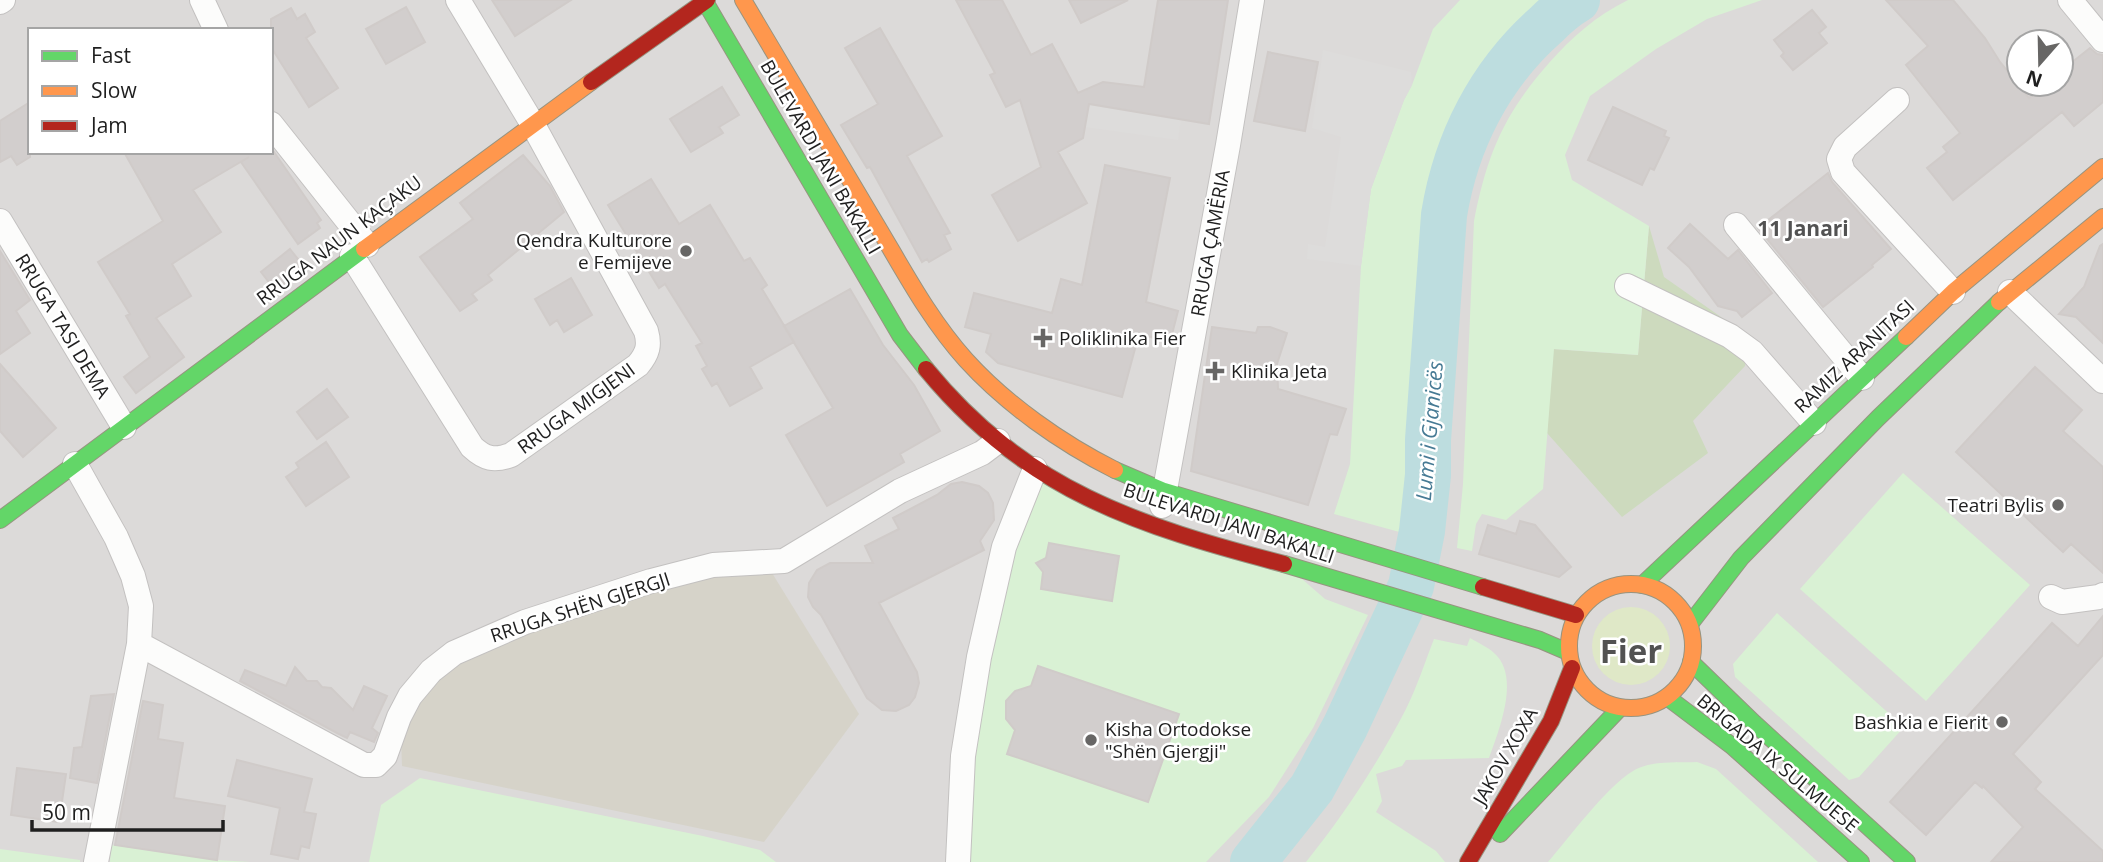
<svg xmlns="http://www.w3.org/2000/svg" width="2103" height="862" font-family="'Open Sans',sans-serif">
<rect width="100%" height="100%" fill="#edeae7"/>
<path fill="#dcdad9" fill-rule="evenodd" d="M0,0H2103V862H0ZM30,30H271V152H30ZM2019,42H2061V84H2019Z"/>
<path fill="#d6d3c9" d="M764,560L859,714L764,842L402,766L401,737L428,684L488,644L612,602Z"/>
<path fill="#dfe8c7" d="M1592 646a39 39 0 1 1 78 0a39 39 0 1 1-78 0Z"/>
<path fill="#cddabe" d="M1649,226L1664,277L1748,336L1745,366L1693,421L1708,453L1622,517L1547,433L1553,349L1638,355Z"/>
<path fill="#d9f1d4" d="M1460,0H1550C1535,12 1517,24 1505,39C1465,87 1443,137 1429,197L1415,467L1409,516L1403,533L1334,514L1350,464L1361,266L1371,189L1404,100L1412,85L1433,29Z
M1628,0H1762L1707,19L1656,49L1590,96L1565,155L1572,180L1649,226L1638,355L1554,349L1543,489L1506,520L1482,514L1476,524L1472,551L1457,548L1463,484L1474,221C1487,154 1504,114 1549,63C1573,36 1596,16 1628,0Z
M1903,473L2030,585L1926,701L1800,589Z
M1039,479L1302,579L1325,599L1368,615L1313,728L1269,797L1206,862H966L971,759L1012,550Z
M1777,613L1904,727L1859,777L1849,780L1735,677L1733,664Z
M1470,638C1478,643 1488,647 1494,653C1521,676 1499,730 1489,758L1406,760L1402,766L1376,774L1382,801L1376,812L1436,851L1445,862H1306C1344,815 1378,763 1406,709C1417,687 1425,662 1434,639L1467,646Z
M1697,762L1716,769L1818,862H1548C1569,838 1607,786 1633,771C1651,760 1677,763 1697,762Z
M420,778L703,836L760,850L776,862H369L381,805Z
M111,845L217,860L250,862H110Z
M0,849L80,860V862H0Z"/>
<path fill="#dddcdb" d="M1323,50L1411,72L1412,85L1404,100L1371,189L1361,266L1307,259L1308,244L1325,247L1341,137L1312,128Z
M1089,104L1181,119L1178,140L1085,127Z"/>
<g fill="none" stroke-linecap="round" stroke-linejoin="round">
<path stroke="#bddddf" stroke-width="46" d="M1253,862L1312,788L1345,727L1411,586L1422,531L1428,475V440L1444,215C1456,141 1490,74 1547,24C1556,15 1565,7 1577,0"/>
</g>
<path fill="#d2cecd" stroke="#d0cbc9" stroke-width="2" d="M492,0H571L515,36Z
M956,0H1002L1031,55L1052,44L1078,93L1103,82L1144,87L1158,0H1228L1209,124L1089,104L1083,138L1058,152L1087,203L1018,241L992,195L1041,167L1020,100L1006,107L990,75L995,73Z
M1069,0H1128L1081,23Z
M1886,0H1953L1985,38L2000,62L2029,98L2046,84H2061V71L2090,48L2097,54L2103,55V102L2074,126L2062,112L1953,200L1927,168L1947,152L1943,147L1960,133L1906,65L1928,46Z
M406,7L425,42L386,64L366,29Z
M291,8L297,19L305,14L315,32L306,38L338,88L309,107L271,47V19Z
M1812,10L1826,27L1819,33L1827,43L1793,70L1781,56L1784,53L1774,40Z
M880,28L942,136L907,156L950,233L944,235L951,249L929,262L927,259L922,262L870,167L867,168L841,125L878,104L845,48Z
M1268,52L1318,62L1305,131L1254,121Z
M722,87L739,115L719,127L723,133L691,152L670,119Z
M30,102V157L17,165L11,156L0,162V121Z
M1613,107L1666,131L1664,136L1669,138L1654,170L1650,168L1642,185L1588,160Z
M124,152H274L321,220L317,223L320,228L298,244L241,162L249,157L193,190L221,232L172,264L191,296L156,318L184,357L136,393L124,377L150,357L126,316L130,314L98,262L163,221Z
M523,155L550,186L564,212L488,275L492,280L472,294L477,300L460,311L420,257L473,219L460,203Z
M1105,165L1170,178L1146,302L1178,311L1170,342L1139,334L1122,397L998,363L986,352L991,334L965,327L974,293L1052,313L1061,279L1082,285Z
M1828,173L1832,182L1891,249L1872,265L1873,267L1823,307L1758,228Z
M651,179L679,224L710,205L744,261L750,258L767,285L762,289L794,342L750,367L762,388L730,406L717,383L712,386L702,369L707,366L696,346L702,343L665,284L659,288L608,205Z
M1690,224L1728,259L1738,250L1772,293L1742,317L1737,311L1718,306L1689,267L1668,248Z
M2103,244V343L2076,317L2059,314L2084,287L2100,246Z
M290,249L305,268L275,290L261,272Z
M0,251L30,300L16,311L30,333L0,354Z
M571,278L592,315L564,332L557,320L550,325L535,299Z
M850,289L883,345L914,385L940,431L900,454L904,462L827,506L786,435L833,408L784,326Z
M1212,327L1256,333L1258,327H1270L1287,333L1277,364L1278,389L1346,409L1337,435L1330,434L1308,505L1191,471Z
M0,364L56,428L23,457L0,431Z
M2035,367L2082,410L2063,431L2103,467V573L2071,544L2063,552L1956,452Z
M327,389L348,417L317,439L297,412Z
M326,442L349,477L306,506L286,477L299,468L296,463Z
M962,482L979,486L988,493L993,503L994,520L980,541L984,550L879,603L917,672L919,683L915,697L909,705L896,711L882,710L867,698L821,615L813,607L808,597L809,583L817,570L830,563H873L865,546L899,529L893,518L937,495L951,484Z
M1520,521L1535,525L1571,567L1559,577L1479,554L1488,525L1516,534Z
M1049,543L1119,556L1112,601L1041,589L1043,572L1036,563L1046,558Z
M2103,616V655L2013,754L2041,782L2035,789L2103,851V862H1991L2023,827L1983,786L1982,788L1975,782L1926,835L1890,802L2052,623L2078,646Z
M1038,666L1179,714L1148,802L1007,754L1015,730L1006,719V701L1015,691L1031,686Z
M295,667L307,681H317L322,687L331,688L353,710L364,686L387,696L372,728L378,733L374,742L350,732L347,738L337,733L240,681L245,670L286,686Z
M114,694L97,783L70,778L74,748L82,747L91,696Z
M143,701L163,705L158,739L183,743L174,798L225,806L217,860L115,845Z
M237,760L312,779L304,812L316,814L309,848L301,846L298,859L271,854L280,808L228,796Z
M17,768L66,774L59,822L11,815Z"/>
<g fill="none" stroke-linecap="round" stroke-linejoin="round">
<g stroke="#c3c1c0" stroke-width="26">
<path id="street" d="M202,0L216,30
M2070,0L2103,40
M0,2L3,0
M1897,100L1845,147L1839,159L1843,172L1953,292
M271,124L367,245
M0,221L124,427
M1736,225L1862,378
M352,256L472,447C485,459 494,461 511,455L638,365C648,353 650,345 646,331L532,123L458,0
M1627,286L1730,336L1752,352L1814,423
M2010,292L2103,381
M75,464L116,537L133,576L141,606L139,644L96,862
M1162,506L1228,145L1252,0
M2051,597L2062,602L2099,597L2103,595
M139,644L364,765H376L385,756L399,717L410,696L431,671L454,653L525,622L651,581L713,565L784,561L900,491L982,453L998,441
M958,862L963,756L979,657L1004,547L1035,469"/>
</g>
<g stroke="#979480" stroke-width="18">
<path id="fast" d="M704,0L900,335L926,369
M1115,470L1164,491L1483,587
M0,520L364,249
M1284,564L1540,640L1568,652
M1642,585L1906,337
M1690,624L1741,558L1878,418L1999,302
M1691,662L1754,723L1907,862
M1667,697L1732,746L1861,862
M1500,834L1620,708"/>
</g>
<g stroke="#979480" stroke-width="18">
<path id="slow" d="M743,0C786,73 830,146 873,219C902,267 928,318 966,360C1006,404 1061,443 1115,470
M364,249L591,82
M1999,302L2103,217
M1906,337L1953,292L2103,167
M1569 646a62 62 0 1 1 124 0a62 62 0 1 1-124 0Z"/>
</g>
<g stroke="#979480" stroke-width="18">
<path id="jam" d="M591,82L707,0
M926,369C1025,490 1138,526 1284,564
M1483,587L1576,615
M1468,862L1551,721L1572,668"/>
</g>
<use href="#street" stroke="#fcfcfb" stroke-width="24"/>
<use href="#fast" stroke="#63d668" stroke-width="16"/>
<use href="#slow" stroke="#ff974d" stroke-width="16"/>
<use href="#jam" stroke="#b3261e" stroke-width="16"/>
</g>
<g fill="#676665" stroke="#fff" stroke-width="2.5">
<circle cx="686" cy="251" r="7"/>
<path d="M1039.5 327.5h7v7h7v7h-7v7h-7v-7h-7v-7h7z"/>
<path d="M1211.5 360.5h7v7h7v7h-7v7h-7v-7h-7v-7h7z"/>
<circle cx="2058" cy="505" r="7"/>
<circle cx="2002" cy="722" r="7"/>
<circle cx="1091" cy="740" r="7"/>
</g>
<g text-anchor="middle" dominant-baseline="central" stroke-width="5" stroke-linejoin="round" paint-order="stroke">
<g font-size="19" fill="#1f1f1f" stroke="#fff">
<text transform="translate(821 157) rotate(60)">BULEVARDI JANI BAKALLI</text>
<text transform="translate(339 240) rotate(-37)">RRUGA NAUN KAÇAKU</text>
<text transform="translate(1210 243) rotate(-80)">RRUGA ÇAMËRIA</text>
<text transform="translate(63 326) rotate(59)">RRUGA TASI DEMA</text>
<text transform="translate(1854 356) rotate(-43)">RAMIZ ARANITASI</text>
<text transform="translate(576 408) rotate(-36)">RRUGA MIGJENI</text>
<text transform="translate(1229 523) rotate(18)">BULEVARDI JANI BAKALLI</text>
<text transform="translate(580 607) rotate(-18)">RRUGA SHËN GJERGJI</text>
<text transform="translate(1505 756) rotate(-60)">JAKOV XOXA</text>
<text transform="translate(1778 763) rotate(40)">BRIGADA IX SULMUESE</text>
</g>
<g font-size="19" fill="#1f1f1f" stroke="#fff" text-anchor="end">
<text x="672" y="240">Qendra Kulturore<tspan x="672" dy="22">e Femijeve</tspan></text>
<text x="1059" y="338" text-anchor="start">Poliklinika Fier</text>
<text x="1231" y="371" text-anchor="start">Klinika Jeta</text>
<text x="2044" y="505">Teatri Bylis</text>
<text x="1988" y="722">Bashkia e Fierit</text>
<text x="1105" y="729" text-anchor="start">Kisha Ortodokse<tspan x="1105" dy="22">"Shën Gjergji"</tspan></text>
</g>
<g font-size="21" font-weight="bold" fill="#525252" stroke="#fff">
<text x="1803" y="228">11 Janari</text>
</g>
<g font-size="21" font-style="italic" fill="#467a94" stroke="#fff">
<text transform="translate(1429 431) rotate(-85)">Lumi i Gjanicës</text>
</g>
<g font-size="33" font-weight="bold" fill="#525252" stroke="#fff">
<text x="1631" y="650">Fier</text>
</g>
</g>
<rect x="28" y="28" width="245" height="126" fill="#ffffff" stroke="#a5a5a5" stroke-width="2"/>
<rect x="42" y="51" width="35" height="10" fill="#63d668" stroke="#a5a5a5" stroke-width="2"/>
<text x="91" y="63" font-size="21" fill="#1f1f1f">Fast</text>
<rect x="42" y="86" width="35" height="10" fill="#ff974d" stroke="#a5a5a5" stroke-width="2"/>
<text x="91" y="98" font-size="21" fill="#1f1f1f">Slow</text>
<rect x="42" y="121" width="35" height="10" fill="#b3261e" stroke="#a5a5a5" stroke-width="2"/>
<text x="91" y="133" font-size="21" fill="#1f1f1f">Jam</text>
<g transform="translate(2040 63) rotate(200)"><circle r="33" fill="#ffffff" stroke="#a5a5a5" stroke-width="2"/>
<path d="M0-5L12 26L0 18L-12 26Z" fill="#676665"/>
<text y="-10" font-size="19" font-weight="bold" text-anchor="middle" fill="#1f1f1f">N</text>
</g>
<path d="M32 820v10h191v-10" fill="none" stroke="#1f1f1f" stroke-width="3.5"/>
<text x="42" y="820" font-size="21" fill="#1f1f1f" stroke="#ffffff" stroke-width="5" paint-order="stroke">50 m</text>
</svg>
